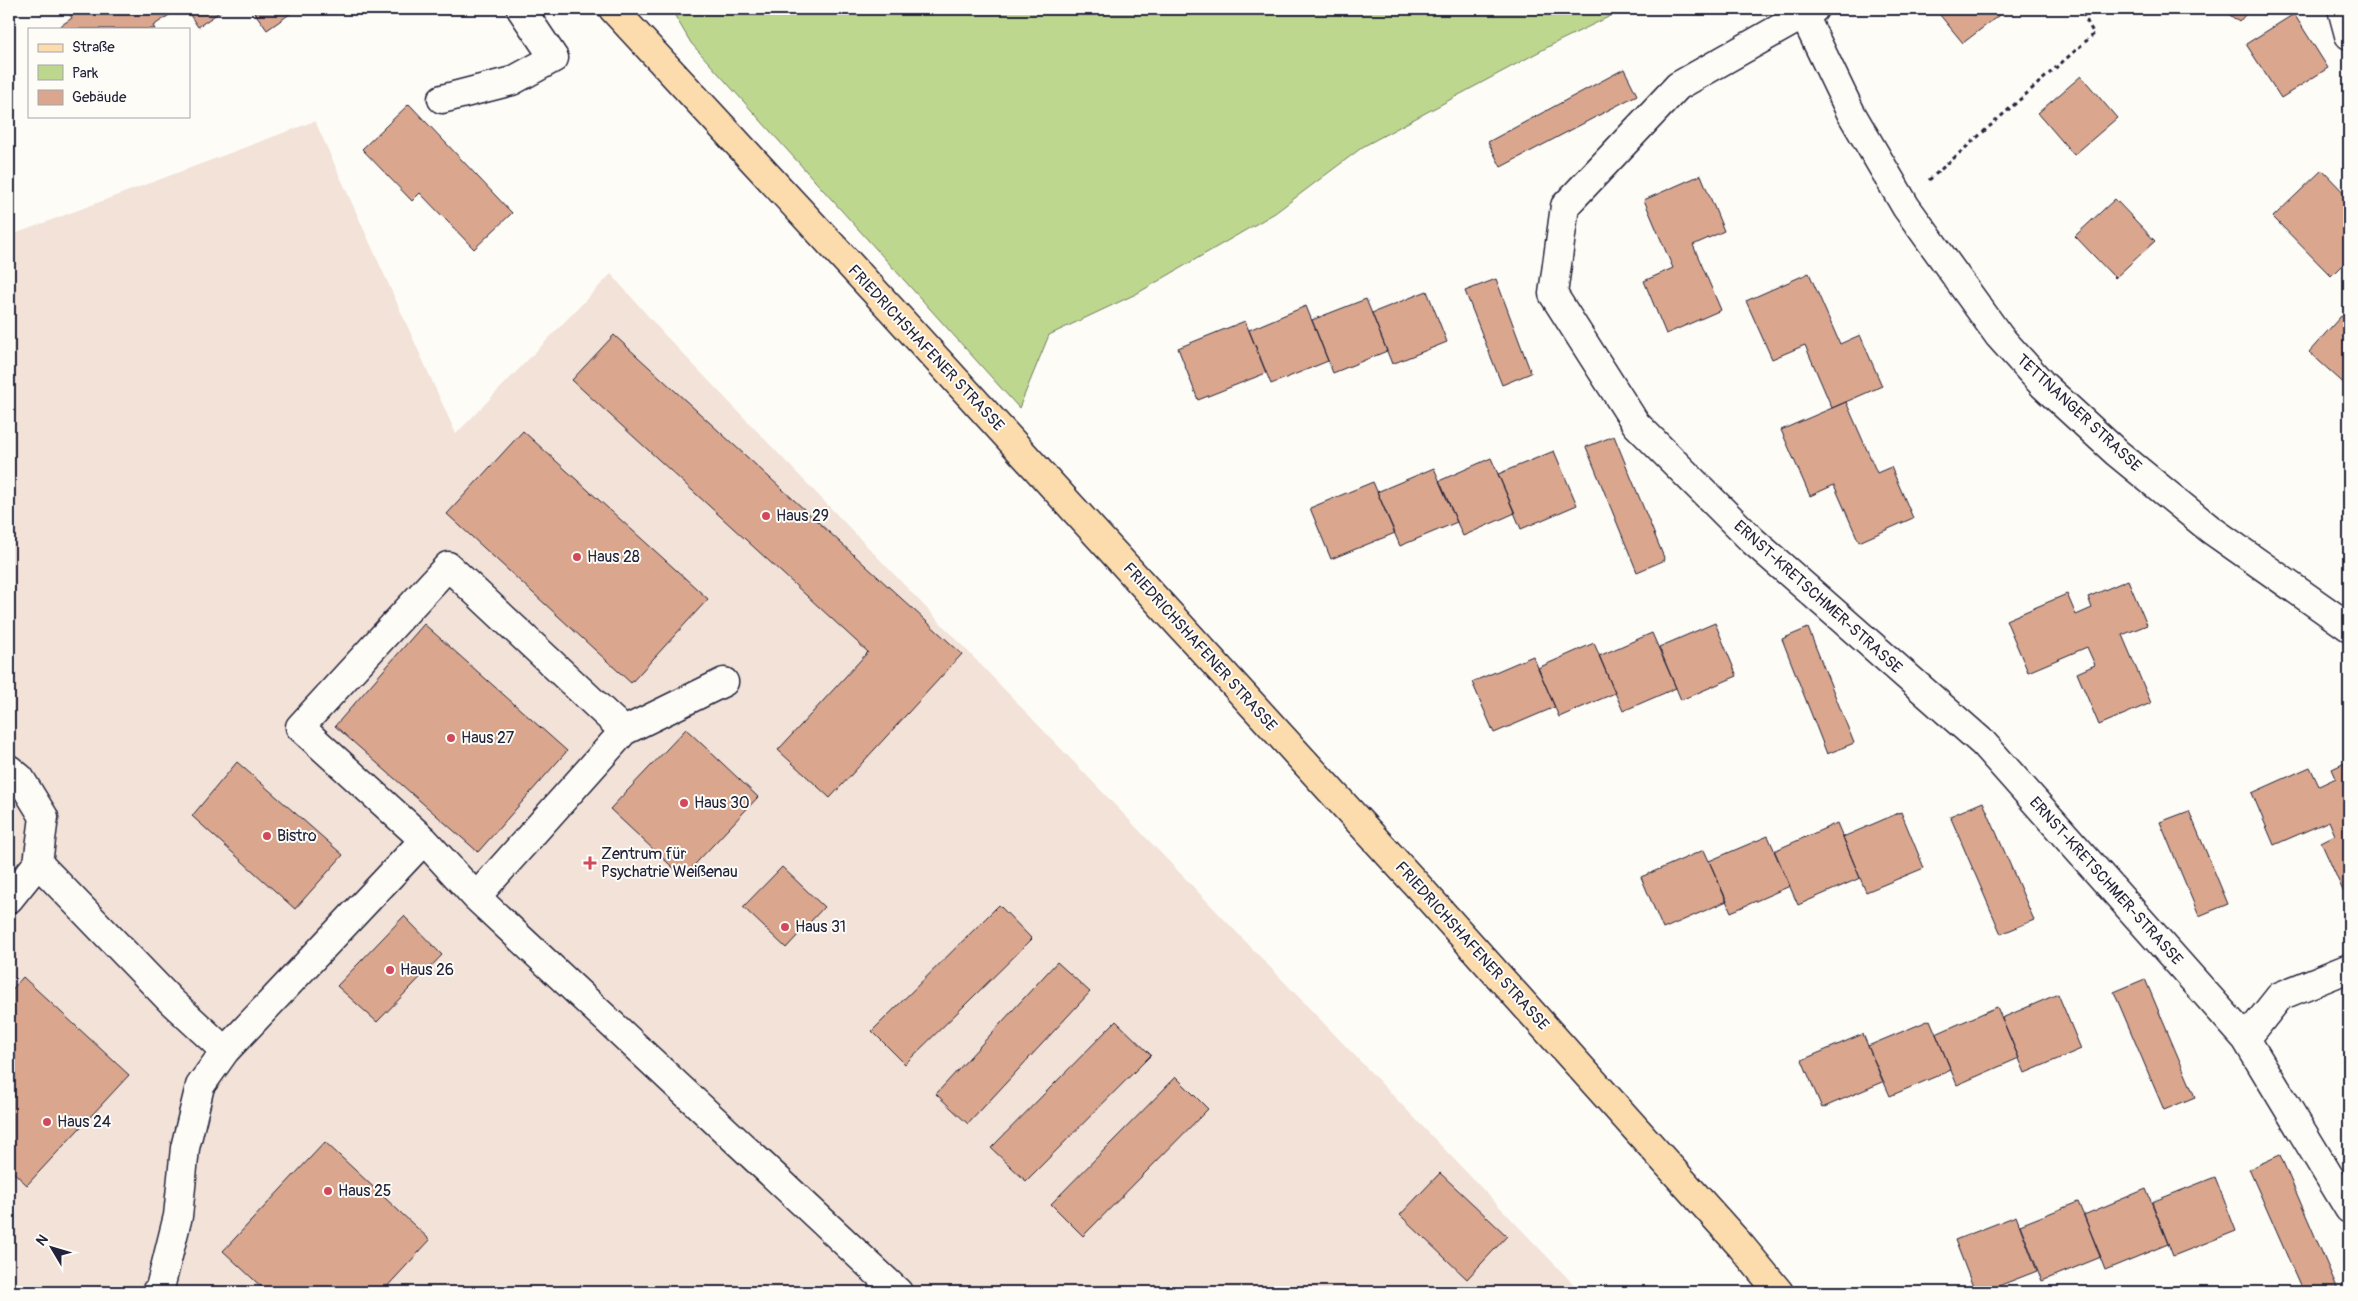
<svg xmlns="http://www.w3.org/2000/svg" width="2358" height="1301" font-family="Pangolin,sans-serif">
<rect width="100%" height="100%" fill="#fdfcf7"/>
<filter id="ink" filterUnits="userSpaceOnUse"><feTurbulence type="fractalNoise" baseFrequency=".02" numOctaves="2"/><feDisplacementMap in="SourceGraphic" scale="10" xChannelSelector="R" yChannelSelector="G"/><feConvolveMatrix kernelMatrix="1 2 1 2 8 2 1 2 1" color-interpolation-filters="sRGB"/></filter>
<g filter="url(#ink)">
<path fill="#f2e2d8" d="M315,121L456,434L611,274L663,333L1581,1292H9V236Z"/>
<path fill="#bed78e" stroke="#707c64" d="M671,9H1625L1559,41L1364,146L1275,213L1136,294L1049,335L1019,408L691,43Z"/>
<path fill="#daa78e" stroke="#22223b" d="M66,9H178L153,26L155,29H56L72,18Z
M186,9H224L198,27Z
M252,9H297L267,30Z
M1935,9H2007L1963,43Z
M2222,9H2250L2239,22Z
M2294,14L2328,68L2281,98L2246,44Z
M1624,69L1637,95L1501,167L1488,142Z
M2081,76L2117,118L2074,155L2038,113Z
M409,104L512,213L474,249L420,193L412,201L362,149Z
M2322,170L2349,198V258L2331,276L2273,217Z
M1701,175L1724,231L1693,245L1721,310L1666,334L1644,281L1673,268L1644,200Z
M2115,199L2155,241L2115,278L2075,236Z
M1809,273L1840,344L1860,335L1882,386L1832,408L1805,345L1772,359L1746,301Z
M1496,279L1531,373L1502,385L1465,291Z
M1427,291L1447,342L1392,364L1372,313Z
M1366,299L1387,351L1333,373L1312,320Z
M1306,306L1328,361L1271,384L1249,330Z
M2341,316L2347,321L2349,318V388L2309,352Z
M1245,321L1266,373L1198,400L1178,348Z
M614,335L962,654L830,798L778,750L868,652L572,380Z
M1846,402L1877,473L1891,467L1913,518L1859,542L1834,485L1810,496L1781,430Z
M523,431L708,599L631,683L447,514Z
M1614,436L1665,560L1637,572L1586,447Z
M1554,451L1577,505L1521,529L1498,474Z
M1491,458L1515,513L1463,536L1439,481Z
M1434,468L1457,522L1400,546L1377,492Z
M1373,482L1395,533L1331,559L1310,508Z
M2128,580L2147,625L2122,635L2151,703L2099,725L2077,673L2095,665L2087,647L2028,672L2006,620L2067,594L2076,615L2092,608L2088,597Z
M1715,623L1737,676L1681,700L1659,647Z
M424,624L567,751L478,852L335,726Z
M1808,628L1854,743L1827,754L1782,639Z
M1652,633L1676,688L1623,711L1599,656Z
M1594,643L1615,693L1559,717L1538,668Z
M1533,656L1555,707L1494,733L1472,682Z
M686,729L758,797L683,877L610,809Z
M2349,761V891L2344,893L2321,842L2335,835L2329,821L2274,845L2252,793L2310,767L2319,786L2336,778L2332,769Z
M237,762L343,855L295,909L192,816Z
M1983,802L2034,920L2001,934L1950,816Z
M2189,811L2228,904L2199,916L2160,822Z
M1901,812L1924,868L1866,892L1843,837Z
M1837,823L1860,878L1798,905L1774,851Z
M1768,836L1790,886L1731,912L1709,861Z
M1704,850L1727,901L1663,929L1641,877Z
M782,867L824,907L786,948L743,907Z
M999,905L1032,939L905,1064L872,1031Z
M404,916L442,955L377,1022L337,986Z
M1057,962L1090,992L968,1124L936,1094Z
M23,977L129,1075L27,1185L9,1168V993Z
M2145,979L2195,1097L2164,1110L2114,992Z
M2058,994L2081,1049L2025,1073L2002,1018Z
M1997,1007L2019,1058L1957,1085L1936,1034Z
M1930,1020L1951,1070L1890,1096L1868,1046Z
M1116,1021L1151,1055L1026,1181L991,1148Z
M1863,1034L1883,1082L1822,1108L1802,1060Z
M2349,1057V1079L2342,1060Z
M1176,1077L1208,1109L1083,1236L1051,1204Z
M325,1142L430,1240L382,1292H267L223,1251Z
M2280,1155L2339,1292H2303L2249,1169Z
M1440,1173L1507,1236L1467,1279L1400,1215Z
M2215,1177L2236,1231L2173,1256L2152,1202Z
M2146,1189L2168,1244L2105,1270L2084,1215Z
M2078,1202L2101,1257L2042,1281L2020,1225Z
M2016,1216L2037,1271L1983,1292H1975L1955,1240Z"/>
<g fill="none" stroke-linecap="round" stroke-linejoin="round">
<g stroke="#22223b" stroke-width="31">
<path id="minor" d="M1801,9L1851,113L1906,207L1999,336L2043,385L2117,453L2210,529L2349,627
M1814,9L1678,86L1565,206L1553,294L1636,424L1753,541L1983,743L2246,1039L2349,1209
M2342,9L2349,35
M442,99L512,81L554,58L521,9
M624,731L448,566L300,727L424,840L476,897L898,1292
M9,769L20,778L44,817L38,863
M476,897L624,731L724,682
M9,899L38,863L171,1001L225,1051
M2246,1039L2280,996L2349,968
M156,1292L160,1288L178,1216L185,1148L200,1086L225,1051L424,840"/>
</g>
<g stroke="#22223b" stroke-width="31">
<path id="major" d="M613,9L891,309L1417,885L1741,1246L1779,1292"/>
</g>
<path stroke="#22223b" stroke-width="3" stroke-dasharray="4 4" stroke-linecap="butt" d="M1929,180L2094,34L2080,9"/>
<use href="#minor" stroke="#fdfcf7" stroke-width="28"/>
<use href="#major" stroke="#fcdcac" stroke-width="28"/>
</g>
</g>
<g fill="#d1495b" stroke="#fdfcf7" stroke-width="2">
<circle cx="766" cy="516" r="5"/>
<circle cx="577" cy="557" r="5"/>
<circle cx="451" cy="738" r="5"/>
<circle cx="684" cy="803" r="5"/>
<circle cx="267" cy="836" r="5"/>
<path d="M587.5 855.5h5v5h5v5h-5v5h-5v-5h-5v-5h5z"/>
<circle cx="785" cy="927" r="5"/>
<circle cx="390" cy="970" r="5"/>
<circle cx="47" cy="1122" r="5"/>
<circle cx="328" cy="1191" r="5"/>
</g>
<g text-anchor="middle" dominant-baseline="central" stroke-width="4" stroke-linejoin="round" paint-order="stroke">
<g font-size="16" fill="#22223b" stroke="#fdfcf7">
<text transform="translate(926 348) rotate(47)">FRIEDRICHSHAFENER STRASSE</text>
<text transform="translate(2079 413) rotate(43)">TETTNANGER STRASSE</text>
<text transform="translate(1818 597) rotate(42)">ERNST-KRETSCHMER-STRASSE</text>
<text transform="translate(1200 647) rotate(48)">FRIEDRICHSHAFENER STRASSE</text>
<text transform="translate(2106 881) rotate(48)">ERNST-KRETSCHMER-STRASSE</text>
<text transform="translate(1472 946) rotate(48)">FRIEDRICHSHAFENER STRASSE</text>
</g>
<g font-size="16" fill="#22223b" stroke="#fdfcf7" text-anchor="start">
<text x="776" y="516">Haus 29</text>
<text x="587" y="557">Haus 28</text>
<text x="461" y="738">Haus 27</text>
<text x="694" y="803">Haus 30</text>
<text x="277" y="836">Bistro</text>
<text x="601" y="854">Zentrum für<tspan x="601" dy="18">Psychatrie Weißenau</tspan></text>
<text x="795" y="927">Haus 31</text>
<text x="400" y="970">Haus 26</text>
<text x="57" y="1122">Haus 24</text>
<text x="338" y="1191">Haus 25</text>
</g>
</g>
<rect width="2358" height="1301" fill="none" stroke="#fdfcf7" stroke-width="30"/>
<rect x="15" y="15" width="2328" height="1271" fill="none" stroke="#22223b" stroke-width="2" filter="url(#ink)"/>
<rect x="28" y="28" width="162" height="90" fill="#fdfcf7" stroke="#a5a5ac"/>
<rect x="38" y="44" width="25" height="8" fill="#fcdcac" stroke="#a5a5ac"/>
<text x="72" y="52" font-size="15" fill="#22223b">Straße</text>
<rect x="38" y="65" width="25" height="15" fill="#bed78e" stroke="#a5a5ac"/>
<text x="72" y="78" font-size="15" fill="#22223b">Park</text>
<rect x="38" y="90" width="25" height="15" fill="#daa78e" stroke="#a5a5ac"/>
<text x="72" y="102" font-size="15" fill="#22223b">Gebäude</text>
<g transform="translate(52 1248) rotate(308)" stroke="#fdfcf7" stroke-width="4" paint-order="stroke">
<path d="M0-4L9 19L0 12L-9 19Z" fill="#22223b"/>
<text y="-8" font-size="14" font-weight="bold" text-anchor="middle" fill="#22223b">N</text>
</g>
</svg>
